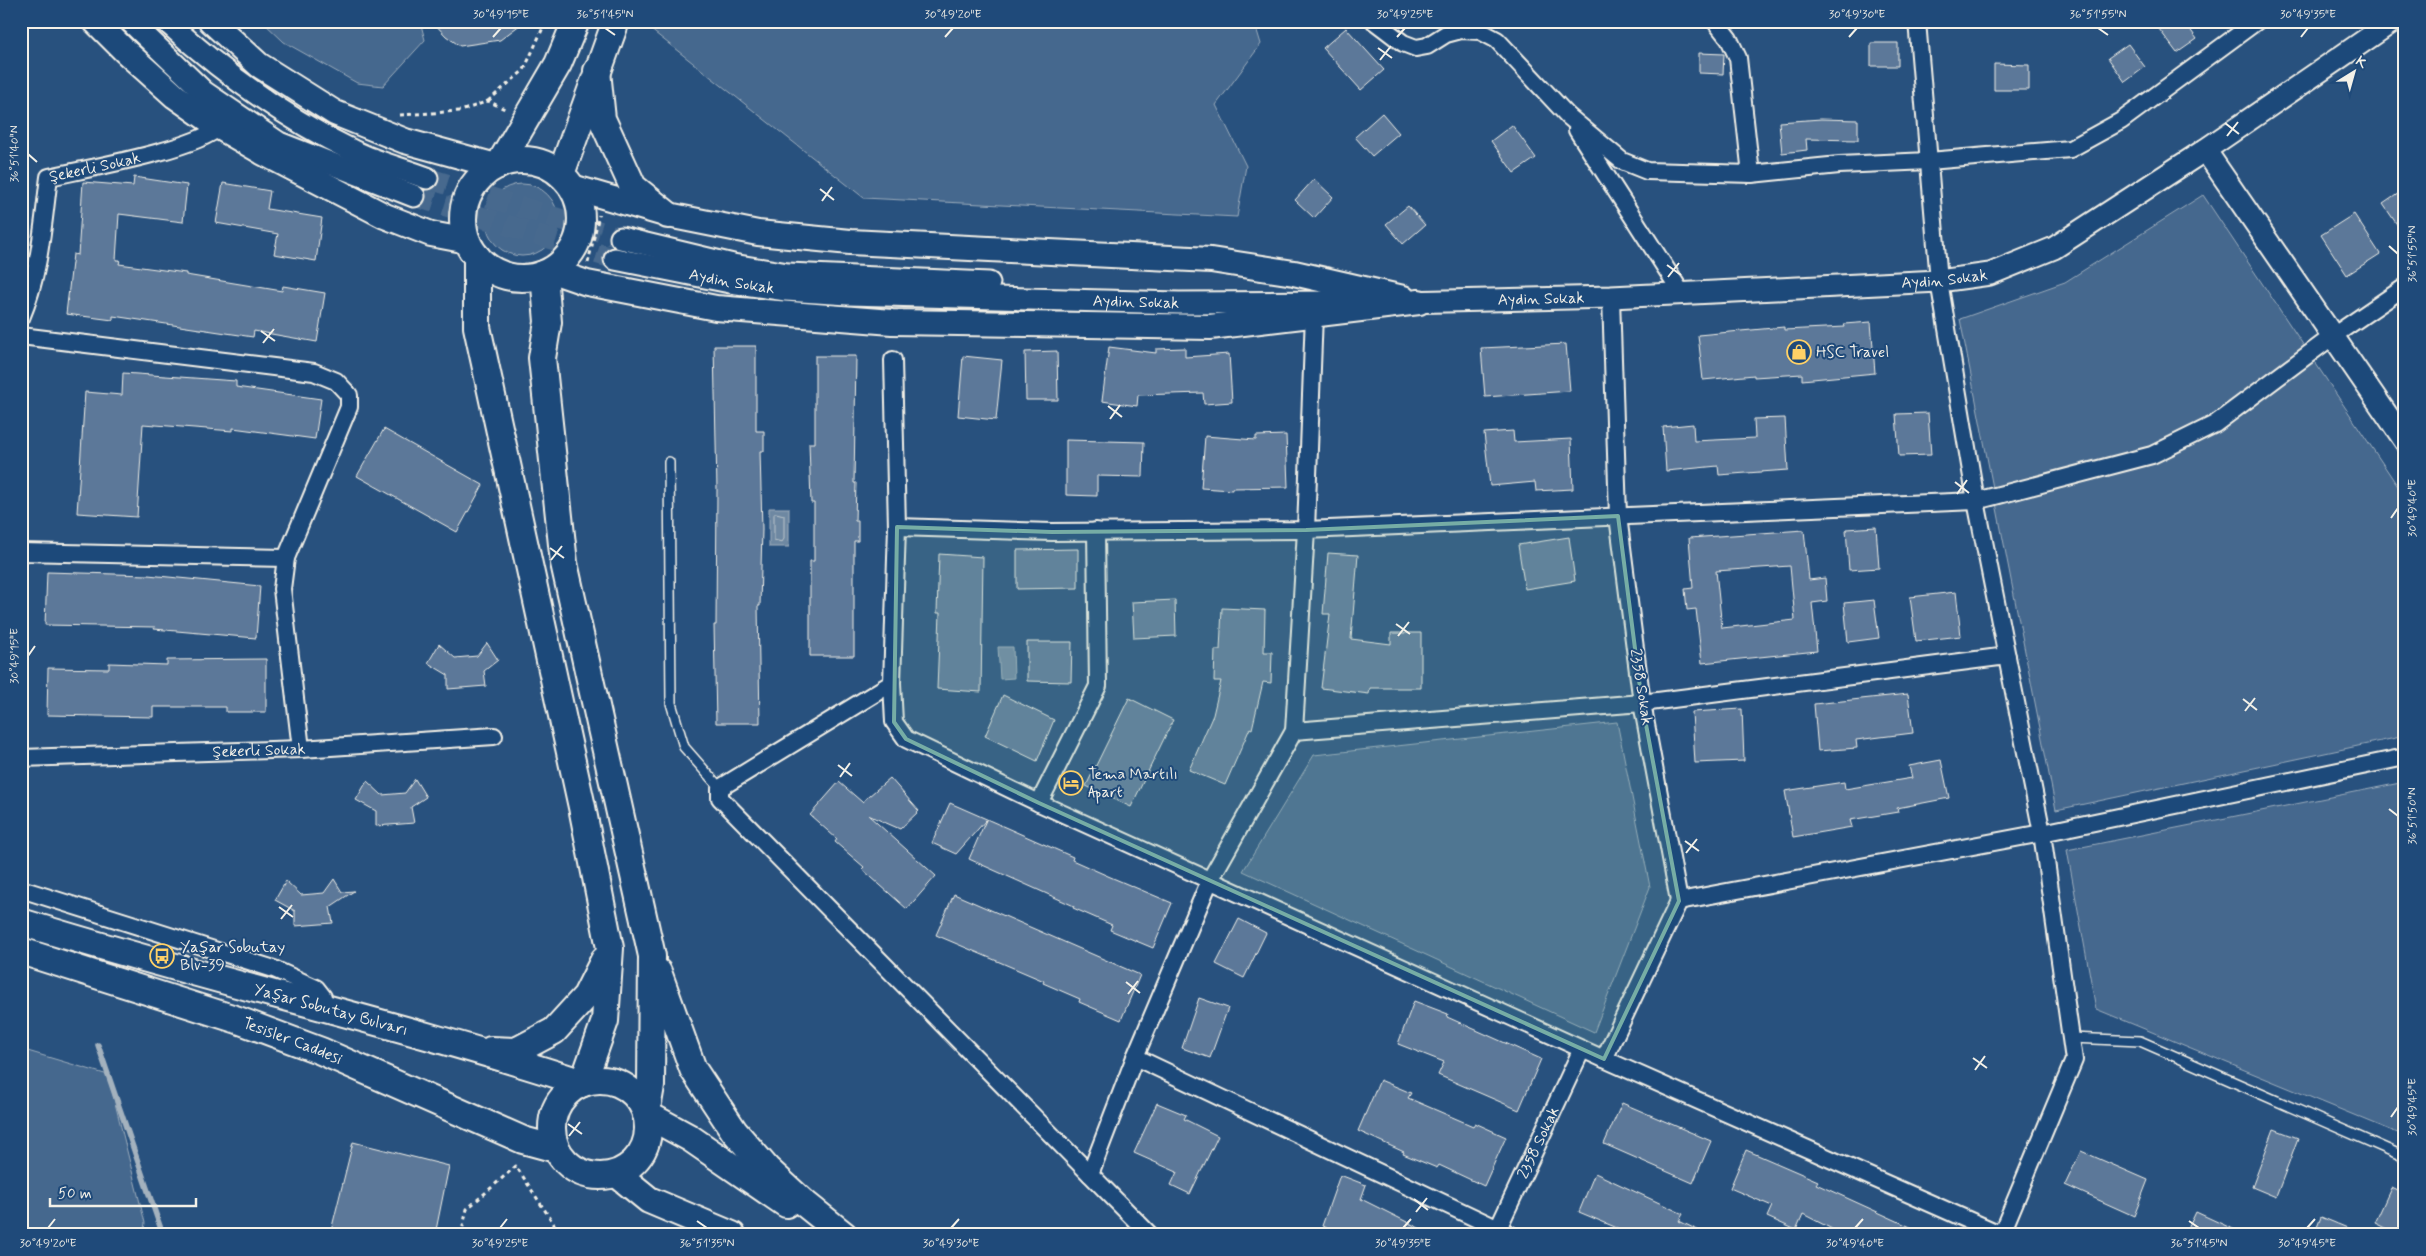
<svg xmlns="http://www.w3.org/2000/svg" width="2426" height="1256" font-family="Mynerve,sans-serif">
<rect width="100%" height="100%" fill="#28517e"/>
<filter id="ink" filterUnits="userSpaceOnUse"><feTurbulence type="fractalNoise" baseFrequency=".02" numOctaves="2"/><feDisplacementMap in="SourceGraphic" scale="10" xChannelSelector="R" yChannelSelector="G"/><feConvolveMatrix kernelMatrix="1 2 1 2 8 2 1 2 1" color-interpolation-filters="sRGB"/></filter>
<g filter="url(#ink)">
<path fill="#45688e" stroke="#9cacbb" d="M262,21H420L425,40L383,86L357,83L284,42Z
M653,21H1254L1261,44L1216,105L1246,166L1237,217L864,198L650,29Z
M486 220a36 36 0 1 1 72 0a36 36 0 1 1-72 0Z
M2203,195L2405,497V736L2056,810L1960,319L2065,282Z
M1617,722L1650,887L1594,1032L1243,871L1314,755Z
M2405,782V1136L2096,1009L2067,850Z
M21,1049L108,1075L145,1223L143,1235H21Z"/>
<path fill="#6e88a2" stroke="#a4b2be" d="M769,508H789V547H769Z
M998,647H1013L1014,678L1000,679Z"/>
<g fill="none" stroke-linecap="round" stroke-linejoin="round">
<path stroke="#bec7cc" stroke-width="1" d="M776,513L784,515V539L782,542L774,540V515Z"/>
<path stroke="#a4b2be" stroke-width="5.5" d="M98,1045L163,1235"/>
</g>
<path fill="#5b7899" stroke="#f4f1e8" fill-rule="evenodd" d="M432,21H525L500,40L460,46L446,36Z
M2153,21H2184L2197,39L2177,53Z
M1346,28L1384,70L1361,90L1323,48Z
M1871,43H1898V66H1871Z
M2128,44L2145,67L2125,82L2108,58Z
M1699,53L1724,54L1723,74L1699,73Z
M1994,64L2029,65V90H1994Z
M1382,113L1399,133L1372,156L1355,137Z
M1821,119L1858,120V140L1806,139L1807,150L1782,153L1779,122Z
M1512,125L1536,158L1514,173L1491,141Z
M134,177L187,185L183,222L119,214L116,260H120L119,264L186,273V275L282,291L283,286L325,293L317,342L254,331L253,337L113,316V320L66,314L73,254L78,255L83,182L133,186Z
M1314,179L1333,197L1314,218L1295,200Z
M223,183L270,191L267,209L322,218L316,261L274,254L278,234L216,223Z
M2405,189V236L2383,204Z
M1408,206L1425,225L1403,244L1386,224Z
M2354,214L2380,254L2347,275L2321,235Z
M1871,322L1875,373L1802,380V374L1754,377V375L1703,380L1698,335L1784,327V330L1845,327L1844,324Z
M1566,344L1570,391L1485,397L1481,348Z
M714,346H756V431H764V451H760L762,529L760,606H758L760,723H716L714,625H716L717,490Z
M1109,347L1156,353V349L1185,348V357L1229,354L1232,402L1204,404L1203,393L1138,395L1137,406L1102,401Z
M1057,351L1058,400H1026L1025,352Z
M815,356H856L854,483H856L855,521H858V541H854V656H810V561H814V503H811L809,443H815Z
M963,356L1002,360L996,420L958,416Z
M123,373L236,381V387L321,399L315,439L233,428V431L143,424L137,517L77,513L85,392L122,395Z
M1928,413L1931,455L1899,456L1896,414Z
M1785,418L1788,470L1719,475L1718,466L1666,471L1663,427L1693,424L1694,441L1755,438L1754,419Z
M384,429L483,485L457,532L357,476Z
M1513,431L1514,442L1571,439L1573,489L1536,491L1535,482L1490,486L1484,433Z
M1286,435L1288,487L1232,488V490L1201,488L1205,436L1256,440V436Z
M1066,440L1144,442L1143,477L1097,476V496L1066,495Z
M1876,527L1879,568L1849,570L1846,529Z
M1804,530L1809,580L1825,578L1827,601L1812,603L1817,651L1702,663L1696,609L1687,610L1685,589L1693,588L1689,538ZM1790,566L1795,620L1722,628L1716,571Z
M1569,537L1575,581L1525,589L1518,545Z
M1078,549V588L1017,589V550Z
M1328,553L1358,555L1351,639L1391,644V633H1421V688H1370L1369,694L1321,688L1330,614H1323Z
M939,554L983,557L981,692L937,689L940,613H937Z
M47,572L148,575L260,586L256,638L154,629L155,627L45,625Z
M1956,592L1961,636L1916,641L1910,597Z
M1175,600L1176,636L1134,638L1132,602Z
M1874,600L1879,638L1848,642L1844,603Z
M1222,608L1265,610L1264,652H1272L1271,683L1263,682L1252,729L1250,728L1225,785L1189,770L1213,715L1221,681H1214L1215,650H1220Z
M1027,642H1072L1071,682L1027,681Z
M487,643L498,660L484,671L486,686L448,689V675L428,663L439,644L455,658L477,656Z
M266,659V712H226V707H153V717L47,715L48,668L109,669V663L167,665V660Z
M1908,694L1913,733L1856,740L1857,748L1818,751L1814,704Z
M1003,695L1054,720L1037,761L985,736Z
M1129,698L1173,720L1131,807L1086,786Z
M1742,709L1744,761L1695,763L1692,712Z
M1941,760L1949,798L1897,808L1898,812L1850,820L1852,827L1793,837L1785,791L1844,782L1845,789L1912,778L1909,766Z
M890,778L919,811L900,829L868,815L936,876L907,909L862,869L864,867L835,842L837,839L810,815L839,782L862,802Z
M415,779L426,797L411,807L414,823L376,826V811L356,800L367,781L382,795L405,793Z
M950,803L1073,857L1072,860L1108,876L1172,903L1153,948L1110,930L1112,925L1073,908L1074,906L969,859L986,820L956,854L932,843Z
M334,879L342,892L354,891L330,907L333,923L295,926V911L275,900L286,881L301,895L324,893Z
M954,894L1140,975L1121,1020L1079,1002L1080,999L1043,983L1044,981L936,935Z
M1239,919L1266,933L1244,978L1216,964Z
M1199,998L1228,1008L1210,1058L1182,1048Z
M1414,1001L1448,1014L1447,1017L1541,1059L1519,1110L1438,1075L1444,1062L1398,1044Z
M1380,1080L1411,1093L1408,1098L1473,1126L1475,1123L1506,1137L1484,1186L1439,1165L1437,1168L1403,1154L1404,1152L1358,1131Z
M1157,1103L1186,1115L1184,1119L1218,1136L1190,1194L1171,1185L1177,1172L1134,1153Z
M1622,1103L1711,1141L1693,1183L1604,1144Z
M2274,1129L2298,1138L2276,1197L2252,1187Z
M353,1142L449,1166L435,1235H330Z
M1746,1150L1818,1181L1816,1184L1928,1235H1829L1832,1229L1803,1214L1796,1230L1767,1217L1772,1206L1730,1188Z
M2081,1151L2148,1180L2134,1216L2065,1185Z
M1595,1173L1683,1214L1679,1221L1708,1235H1634L1579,1212Z
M1340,1175L1366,1185L1361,1199L1433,1235H1345L1322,1226Z
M2391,1188L2405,1195V1235H2399L2375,1223Z
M2196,1212L2246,1235H2185Z
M2321,1217L2362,1234V1235H2314Z"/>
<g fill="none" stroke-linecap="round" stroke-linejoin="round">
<path stroke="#47698e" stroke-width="21" stroke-dasharray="21 11" stroke-linecap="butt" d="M427,178L621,238
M414,196L615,259"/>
<g stroke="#f4f1e8" stroke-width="12">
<path id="service" d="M669,462L671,703L684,747L720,788
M2071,1038L2140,1041L2405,1157"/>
</g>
<g stroke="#f4f1e8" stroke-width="20">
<g id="minor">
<path d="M1374,21L1403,43L1416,48L1427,46L1446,34L1461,30L1480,31L1497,40L1568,116L1622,161L1647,171L1751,174L1839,165L1929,161L2070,149L2121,121L2257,21"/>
<path d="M1715,21L1729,39L1738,58L1751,174"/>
<path d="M1917,21L1939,281L1976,501L2042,833L2074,1060L2001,1235"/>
<path d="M1577,130L1681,292"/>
<path id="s1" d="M21,318C40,274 43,223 49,177C85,169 197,149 219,127"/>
<path d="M21,336L314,372L336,381L349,395V407L286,558L282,589L301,749"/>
<path d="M893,360L897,527L892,683L894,722L906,739L1039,803L1604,1059L2002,1235"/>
<path d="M897,527L1052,532L1306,530L1976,501L2152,455L2215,424L2333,336L2405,287"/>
<path d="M21,552L286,558"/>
<path d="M892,683L720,788V798L1150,1235"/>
<path d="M1294,731L1642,703L2007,656"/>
<path id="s2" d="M21,758L301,749L494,736"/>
<path d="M1039,803L1098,686L1096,531"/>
<path d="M21,889L274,969L316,988L323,997L324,1009"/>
<path d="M1679,901L2042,833L2405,757"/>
<path d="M1135,1057L1511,1235"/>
<path d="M1604,1059L1679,901L1642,703L1618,516L1611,297"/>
<path d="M1090,1174L1135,1057L1210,880L1294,731L1306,530L1314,314"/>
<path id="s3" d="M1495,1235L1582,1049"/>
</g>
</g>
<g stroke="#f4f1e8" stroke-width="25">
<g id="tertiary">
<path d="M130,21L204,92L279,143L414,196"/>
<path d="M166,21C224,74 284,118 355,152C378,163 404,169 427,178"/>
<path d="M2205,150L2405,441"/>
<path d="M621,238L733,265L788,274L989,283"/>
<path id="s4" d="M615,259L730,282L786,290L848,294L1179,303L1342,302"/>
<path id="s5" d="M1403,302L1611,297L1939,281L1990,274L2054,248L2205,150L2393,21"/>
</g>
</g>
<g stroke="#f4f1e8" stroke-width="28">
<path id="secondary" d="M95,21L125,51L175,96L219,127L262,152L385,216L431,234L468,241
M211,21L259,65L335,113L405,141L496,166
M572,187L668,215L758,233L850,242L1211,260L1294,273L1403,298
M552,271L587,283L716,308L892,322L1210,327L1419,302"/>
</g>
<g stroke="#f4f1e8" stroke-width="30">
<g id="primary">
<path d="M597,71L602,119L633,187L668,215"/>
<circle cx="522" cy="219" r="59"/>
<path d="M499,165L558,64L576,21"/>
<path d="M561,174L616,21"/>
<path d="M477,257V327L582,807L610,948L605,1021L583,1083"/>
<path d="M544,274L548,322L542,358L564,563L652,956L651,1086L646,1114"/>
<path id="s6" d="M21,922C207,980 398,1023 583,1083"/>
<path id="s7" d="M21,951L238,1020L321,1051L523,1140L556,1149"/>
<path d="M658,972L693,1069L734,1131L767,1169L804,1203L844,1235"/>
<path d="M491,1050L516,1051L554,1031L586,996L604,960"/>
<circle cx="600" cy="1128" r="48"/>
<path d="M646,1114L690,1138L786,1204"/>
<path d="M617,1174L649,1200L732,1235"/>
</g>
</g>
<path stroke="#f4f1e8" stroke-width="3" stroke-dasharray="4 4" stroke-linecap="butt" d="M488,101L524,70L546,21
M400,115L461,111L488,101L507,110
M588,263L599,215
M461,1235L467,1209L516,1166L561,1235"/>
<use href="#service" stroke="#1f4a7a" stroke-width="9"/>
<use href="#minor" stroke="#1f4a7a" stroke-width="16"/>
<use href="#tertiary" stroke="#1f4a7a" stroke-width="21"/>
<use href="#secondary" stroke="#1f4a7a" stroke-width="24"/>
<use href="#primary" stroke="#1f4a7a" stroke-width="26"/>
</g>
</g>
<path fill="#76ada5" fill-opacity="0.2" stroke="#76ada5" stroke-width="4" stroke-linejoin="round" d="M1618,516L1642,703L1679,901L1604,1059L1039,803L906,739L894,722L897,527L1052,532L1306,530Z"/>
<path fill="none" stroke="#f4f1e8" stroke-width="2" d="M605,28L615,35M2098,28L2108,35M493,37L501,28M945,37L953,28M1397,37L1405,28M1849,37L1857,28M2301,37L2308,28M1378,48L1392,58M1380,60L1391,46M2225,123L2239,134M2227,136L2238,122M28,154L37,162M820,189L834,200M822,201L832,187M2389,246L2398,254M1667,265L1681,275M1668,277L1679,263M261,331L275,341M263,343L274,329M1108,406L1122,417M1110,419L1120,405M1955,482L1969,493M1957,494L1967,480M2391,518L2398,508M550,548L564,558M551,560L562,546M1396,624L1410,634M1398,636L1409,622M28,656L35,646M2243,699L2257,710M2245,711L2255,698M838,765L852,776M840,777L850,763M2389,809L2398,816M1685,841L1699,851M1686,853L1697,839M279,907L293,917M281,919L292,905M1126,982L1140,993M1128,994L1138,981M1973,1058L1987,1068M1975,1070L1985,1056M2391,1117L2398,1107M568,1124L582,1134M569,1136L580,1122M1414,1199L1428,1210M1416,1212L1427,1198M697,1221L707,1228M2189,1221L2199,1228M48,1228L55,1219M500,1228L507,1219M951,1228L959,1219M1403,1228L1411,1219M1855,1228L1863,1219M2307,1228L2315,1219"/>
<defs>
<g id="shop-ring" transform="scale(1.25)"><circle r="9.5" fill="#1f4a7a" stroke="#ffd166" stroke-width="1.5"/><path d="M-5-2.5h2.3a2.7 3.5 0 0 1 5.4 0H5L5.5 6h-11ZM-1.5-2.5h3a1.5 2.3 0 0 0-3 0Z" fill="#ffd166"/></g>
<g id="hotel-ring" transform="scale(1.25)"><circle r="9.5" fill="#1f4a7a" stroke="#ffd166" stroke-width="1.5"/><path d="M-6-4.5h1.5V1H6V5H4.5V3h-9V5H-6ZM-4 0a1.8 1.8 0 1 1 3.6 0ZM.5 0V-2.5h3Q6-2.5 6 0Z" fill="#ffd166"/></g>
<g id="bus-ring" transform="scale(1.25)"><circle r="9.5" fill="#1f4a7a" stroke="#ffd166" stroke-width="1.5"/><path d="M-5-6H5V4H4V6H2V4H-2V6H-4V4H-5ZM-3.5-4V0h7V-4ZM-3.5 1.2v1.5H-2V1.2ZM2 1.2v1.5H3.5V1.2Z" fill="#ffd166"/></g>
</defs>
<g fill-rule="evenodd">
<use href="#shop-ring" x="1799" y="352"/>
<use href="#hotel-ring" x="1071" y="783"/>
<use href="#bus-ring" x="162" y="956"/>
</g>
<g text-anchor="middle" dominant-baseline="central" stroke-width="4" stroke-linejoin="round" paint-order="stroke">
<g font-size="16" fill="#f4f1e8" stroke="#1f4a7a">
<text stroke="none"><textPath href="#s1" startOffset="191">Şekerli Sokak</textPath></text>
<text stroke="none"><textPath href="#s5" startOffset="542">Aydin Sokak</textPath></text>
<text stroke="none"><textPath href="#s4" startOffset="119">Aydin Sokak</textPath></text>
<text stroke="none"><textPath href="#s5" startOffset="138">Aydin Sokak</textPath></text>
<text stroke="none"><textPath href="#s4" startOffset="524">Aydin Sokak</textPath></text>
<text transform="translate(1641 687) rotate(81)">2358 Sokak</text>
<text stroke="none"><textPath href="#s2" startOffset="238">Şekerli Sokak</textPath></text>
<text stroke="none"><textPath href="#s6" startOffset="322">Yaşar Sobutay Bulvarı</textPath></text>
<text stroke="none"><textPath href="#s7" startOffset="286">Tesisler Caddesi</textPath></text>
<text stroke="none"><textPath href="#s3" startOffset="102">2358 Sokak</textPath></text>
</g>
<g font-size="16" fill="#f4f1e8" stroke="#1f4a7a" text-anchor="start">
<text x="1816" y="352">HSC Travel</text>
<text x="1088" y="774">Tema Martılı<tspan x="1088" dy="18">Apart</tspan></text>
<text x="180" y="947">Yaşar Sobutay<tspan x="180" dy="18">Blv-39</tspan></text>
</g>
</g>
<rect width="2426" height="1256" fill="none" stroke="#1f4a7a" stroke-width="55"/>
<g transform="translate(2354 72) rotate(37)" stroke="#1f4a7a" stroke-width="4" paint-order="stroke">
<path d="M0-4L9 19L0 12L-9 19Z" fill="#f4f1e8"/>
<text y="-8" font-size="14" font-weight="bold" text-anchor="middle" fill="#f4f1e8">K</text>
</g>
<path d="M50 1198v8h146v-8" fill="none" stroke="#f4f1e8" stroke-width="2.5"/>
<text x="58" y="1198" font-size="15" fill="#f4f1e8" stroke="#1f4a7a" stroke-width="4" paint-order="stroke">50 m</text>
<rect x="28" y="28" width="2370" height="1200" fill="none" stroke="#f4f1e8" stroke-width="2"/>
<g font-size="12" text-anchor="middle" fill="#f4f1e8">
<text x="501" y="18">30°49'15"E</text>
<text x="605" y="18">36°51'45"N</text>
<text x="953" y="18">30°49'20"E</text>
<text x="1405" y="18">30°49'25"E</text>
<text x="1857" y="18">30°49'30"E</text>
<text x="2098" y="18">36°51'55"N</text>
<text x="2308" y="18">30°49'35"E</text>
<text transform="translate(14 154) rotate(-90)" y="4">36°51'40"N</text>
<text transform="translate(2412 254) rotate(-90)" y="4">36°51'55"N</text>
<text transform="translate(2412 508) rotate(-90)" y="4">30°49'40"E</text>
<text transform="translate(14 656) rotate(-90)" y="4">30°49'15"E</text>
<text transform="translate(2412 816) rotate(-90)" y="4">36°51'50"N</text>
<text transform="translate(2412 1107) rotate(-90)" y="4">30°49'45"E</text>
<text x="48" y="1247">30°49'20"E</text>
<text x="500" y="1247">30°49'25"E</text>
<text x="707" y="1247">36°51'35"N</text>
<text x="951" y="1247">30°49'30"E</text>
<text x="1403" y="1247">30°49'35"E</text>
<text x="1855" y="1247">30°49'40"E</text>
<text x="2199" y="1247">36°51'45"N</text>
<text x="2307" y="1247">30°49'45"E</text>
</g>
</svg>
